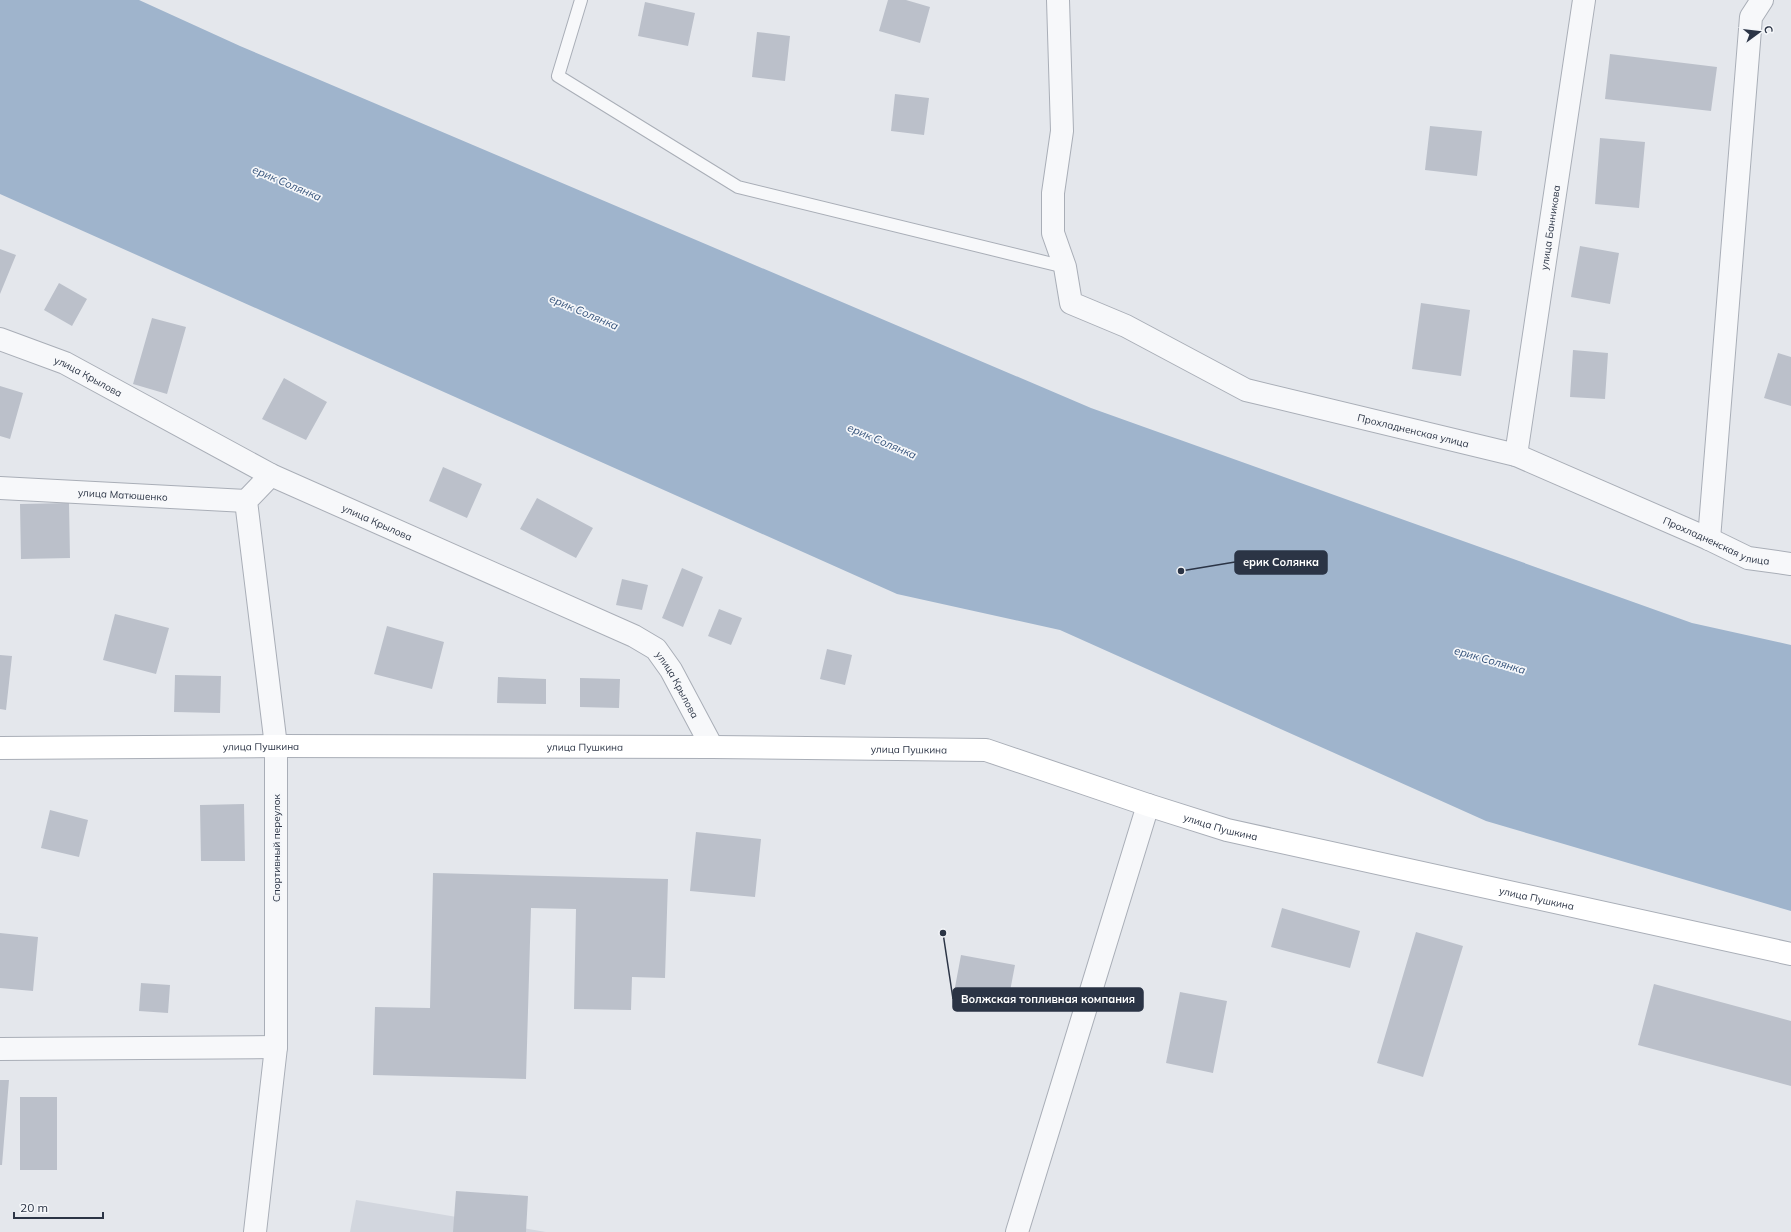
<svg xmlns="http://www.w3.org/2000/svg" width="1791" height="1232" font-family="Mulish,sans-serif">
<rect width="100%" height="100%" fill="#e4e7ec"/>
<path fill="#d2d6de" d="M356,1200L546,1232H350Z"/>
<path fill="#9fb4cc" d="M0,0H139L240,46L1091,408L1692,623L1791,645V911L1486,821L1060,630L897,594L0,194Z"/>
<path fill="#bbc0ca" d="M888,0H906L930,7L920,43L879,31Z
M645,2L695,13L688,46L638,36Z
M757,32L790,36L785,81L752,77Z
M1610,54L1717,67L1711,111L1605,99Z
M895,94L929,98L924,135L891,131Z
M1430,126L1482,131L1477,176L1425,170Z
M1600,138L1645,142L1639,208L1595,204Z
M1580,246L1619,253L1610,304L1571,297Z
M0,249L16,255L0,294Z
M59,283L87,299L72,326L44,310Z
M1421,303L1470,310L1461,376L1412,369Z
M152,318L186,327L167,394L133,384Z
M1573,350L1608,353L1605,399L1570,397Z
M1778,353L1791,357V406L1764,398Z
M284,378L327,402L306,440L262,419Z
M0,386L23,393L10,439L0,436Z
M443,467L482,484L467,518L429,501Z
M537,498L593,528L576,558L520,529Z
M69,503L70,558L21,559L20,504Z
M682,568L703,577L683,627L662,618Z
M622,579L648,585L642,610L616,605Z
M719,609L742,618L731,645L708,636Z
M115,614L169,628L156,674L103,660Z
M387,626L444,642L432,689L374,674Z
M827,649L852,655L845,685L820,679Z
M0,655L12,656L6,710L0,709Z
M175,675L221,676L220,713L174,712Z
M498,677L546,679V704L497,703Z
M580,678L620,679L619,708L580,707Z
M244,804L245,861H201L200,805Z
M50,810L88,820L79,857L41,848Z
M696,832L761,839L755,897L690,891Z
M433,873L668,879L665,978L632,977L631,1010L574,1009L576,909L531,908L526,1079L373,1075L375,1007L430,1008Z
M1282,908L1360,931L1350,968L1271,947Z
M1416,932L1463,946L1423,1077L1377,1063Z
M0,933L38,937L33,991L0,988Z
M961,955L1015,965L1007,1007L953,998Z
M141,983L170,985L168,1013L139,1011Z
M1654,984L1791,1021V1086L1638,1045Z
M1180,992L1227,1001L1213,1073L1166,1063Z
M0,1080H9L2,1165H0Z
M20,1097H57V1170H20Z
M456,1191L528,1196L526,1232H453Z"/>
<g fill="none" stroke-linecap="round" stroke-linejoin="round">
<g stroke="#a9aeb7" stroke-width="14">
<path id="lane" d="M581,0L558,76L738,187L1065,267"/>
</g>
<g stroke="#a9aeb7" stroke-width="24">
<g id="street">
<path id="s1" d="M1058,0L1062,131L1053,193V233L1065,267L1071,303L1126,326L1246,390L1516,455L1709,539L1748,558L1791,564"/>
<path id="s2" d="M0,339L65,363L271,475L634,636L656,649L671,670L712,747"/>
<path id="s3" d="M1516,455L1584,0"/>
<path id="s4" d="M0,488L246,501"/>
<path d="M1709,539L1751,17L1762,0"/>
<path d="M0,1049L276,1047"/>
<path d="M255,1232L276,1047V746L246,501L271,475"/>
<path d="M1017,1232L1148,805"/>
</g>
</g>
<g stroke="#a9aeb7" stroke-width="24">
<g id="secondary">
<path id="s5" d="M0,748L276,746L712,747L986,750L1148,805L1227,830L1791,954"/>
</g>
</g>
<use href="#lane" stroke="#f7f8fa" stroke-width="12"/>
<use href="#street" stroke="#f7f8fa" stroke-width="22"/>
<use href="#secondary" stroke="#fff" stroke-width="22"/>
</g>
<g text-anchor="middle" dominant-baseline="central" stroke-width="3.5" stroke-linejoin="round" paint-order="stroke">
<g font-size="10" fill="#2b3445" stroke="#f4f6f9">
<text stroke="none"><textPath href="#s3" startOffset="230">улица Банникова</textPath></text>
<text stroke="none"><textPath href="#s2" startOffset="96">улица Крылова</textPath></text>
<text stroke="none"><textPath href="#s1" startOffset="674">Прохладненская улица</textPath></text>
<text stroke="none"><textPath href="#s4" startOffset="123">улица Матюшенко</textPath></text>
<text stroke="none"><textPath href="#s2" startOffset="420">улица Крылова</textPath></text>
<text stroke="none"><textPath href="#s1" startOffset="998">Прохладненская улица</textPath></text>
<text stroke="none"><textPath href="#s2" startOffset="768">улица Крылова</textPath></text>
<text stroke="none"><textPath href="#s5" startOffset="261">улица Пушкина</textPath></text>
<text stroke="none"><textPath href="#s5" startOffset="585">улица Пушкина</textPath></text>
<text stroke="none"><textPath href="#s5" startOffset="909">улица Пушкина</textPath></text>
<text stroke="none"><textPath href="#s5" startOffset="1233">улица Пушкина</textPath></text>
<text transform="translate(276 848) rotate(-90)">Спортивный переулок</text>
<text stroke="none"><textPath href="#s5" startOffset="1557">улица Пушкина</textPath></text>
</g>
<g font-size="11" font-style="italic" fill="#34527a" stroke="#f4f6f9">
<text transform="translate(287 183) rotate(23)">ерик Солянка</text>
<text transform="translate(584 312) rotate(23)">ерик Солянка</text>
<text transform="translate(882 441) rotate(23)">ерик Солянка</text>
<text transform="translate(1490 660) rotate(16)">ерик Солянка</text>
</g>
</g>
<path fill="none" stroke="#2b3445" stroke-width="1.5" d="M1181 571L1235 562M943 933L953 999"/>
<g fill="#2b3445" stroke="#f4f6f9" stroke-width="1.5">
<circle cx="1181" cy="571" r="4"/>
<circle cx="943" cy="933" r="4"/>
</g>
<g fill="#2b3445" stroke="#2b3445" stroke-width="1.5">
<rect x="1235" y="551" width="92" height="23" rx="4"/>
<rect x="953" y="988" width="190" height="23" rx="4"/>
</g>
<g font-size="11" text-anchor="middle" font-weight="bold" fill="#fff">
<text x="1281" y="566">ерик Солянка</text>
<text x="1048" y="1003">Волжская топливная компания</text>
</g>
<g transform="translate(1759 32) rotate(75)" stroke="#f4f6f9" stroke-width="3" paint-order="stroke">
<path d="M0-3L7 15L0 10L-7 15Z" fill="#2b3445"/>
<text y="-6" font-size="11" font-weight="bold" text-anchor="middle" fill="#2b3445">С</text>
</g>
<path d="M14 1212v6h89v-6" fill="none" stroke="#2b3445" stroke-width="2"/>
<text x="20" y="1212" font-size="12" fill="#2b3445" stroke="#f4f6f9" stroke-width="3" paint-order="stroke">20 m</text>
</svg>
